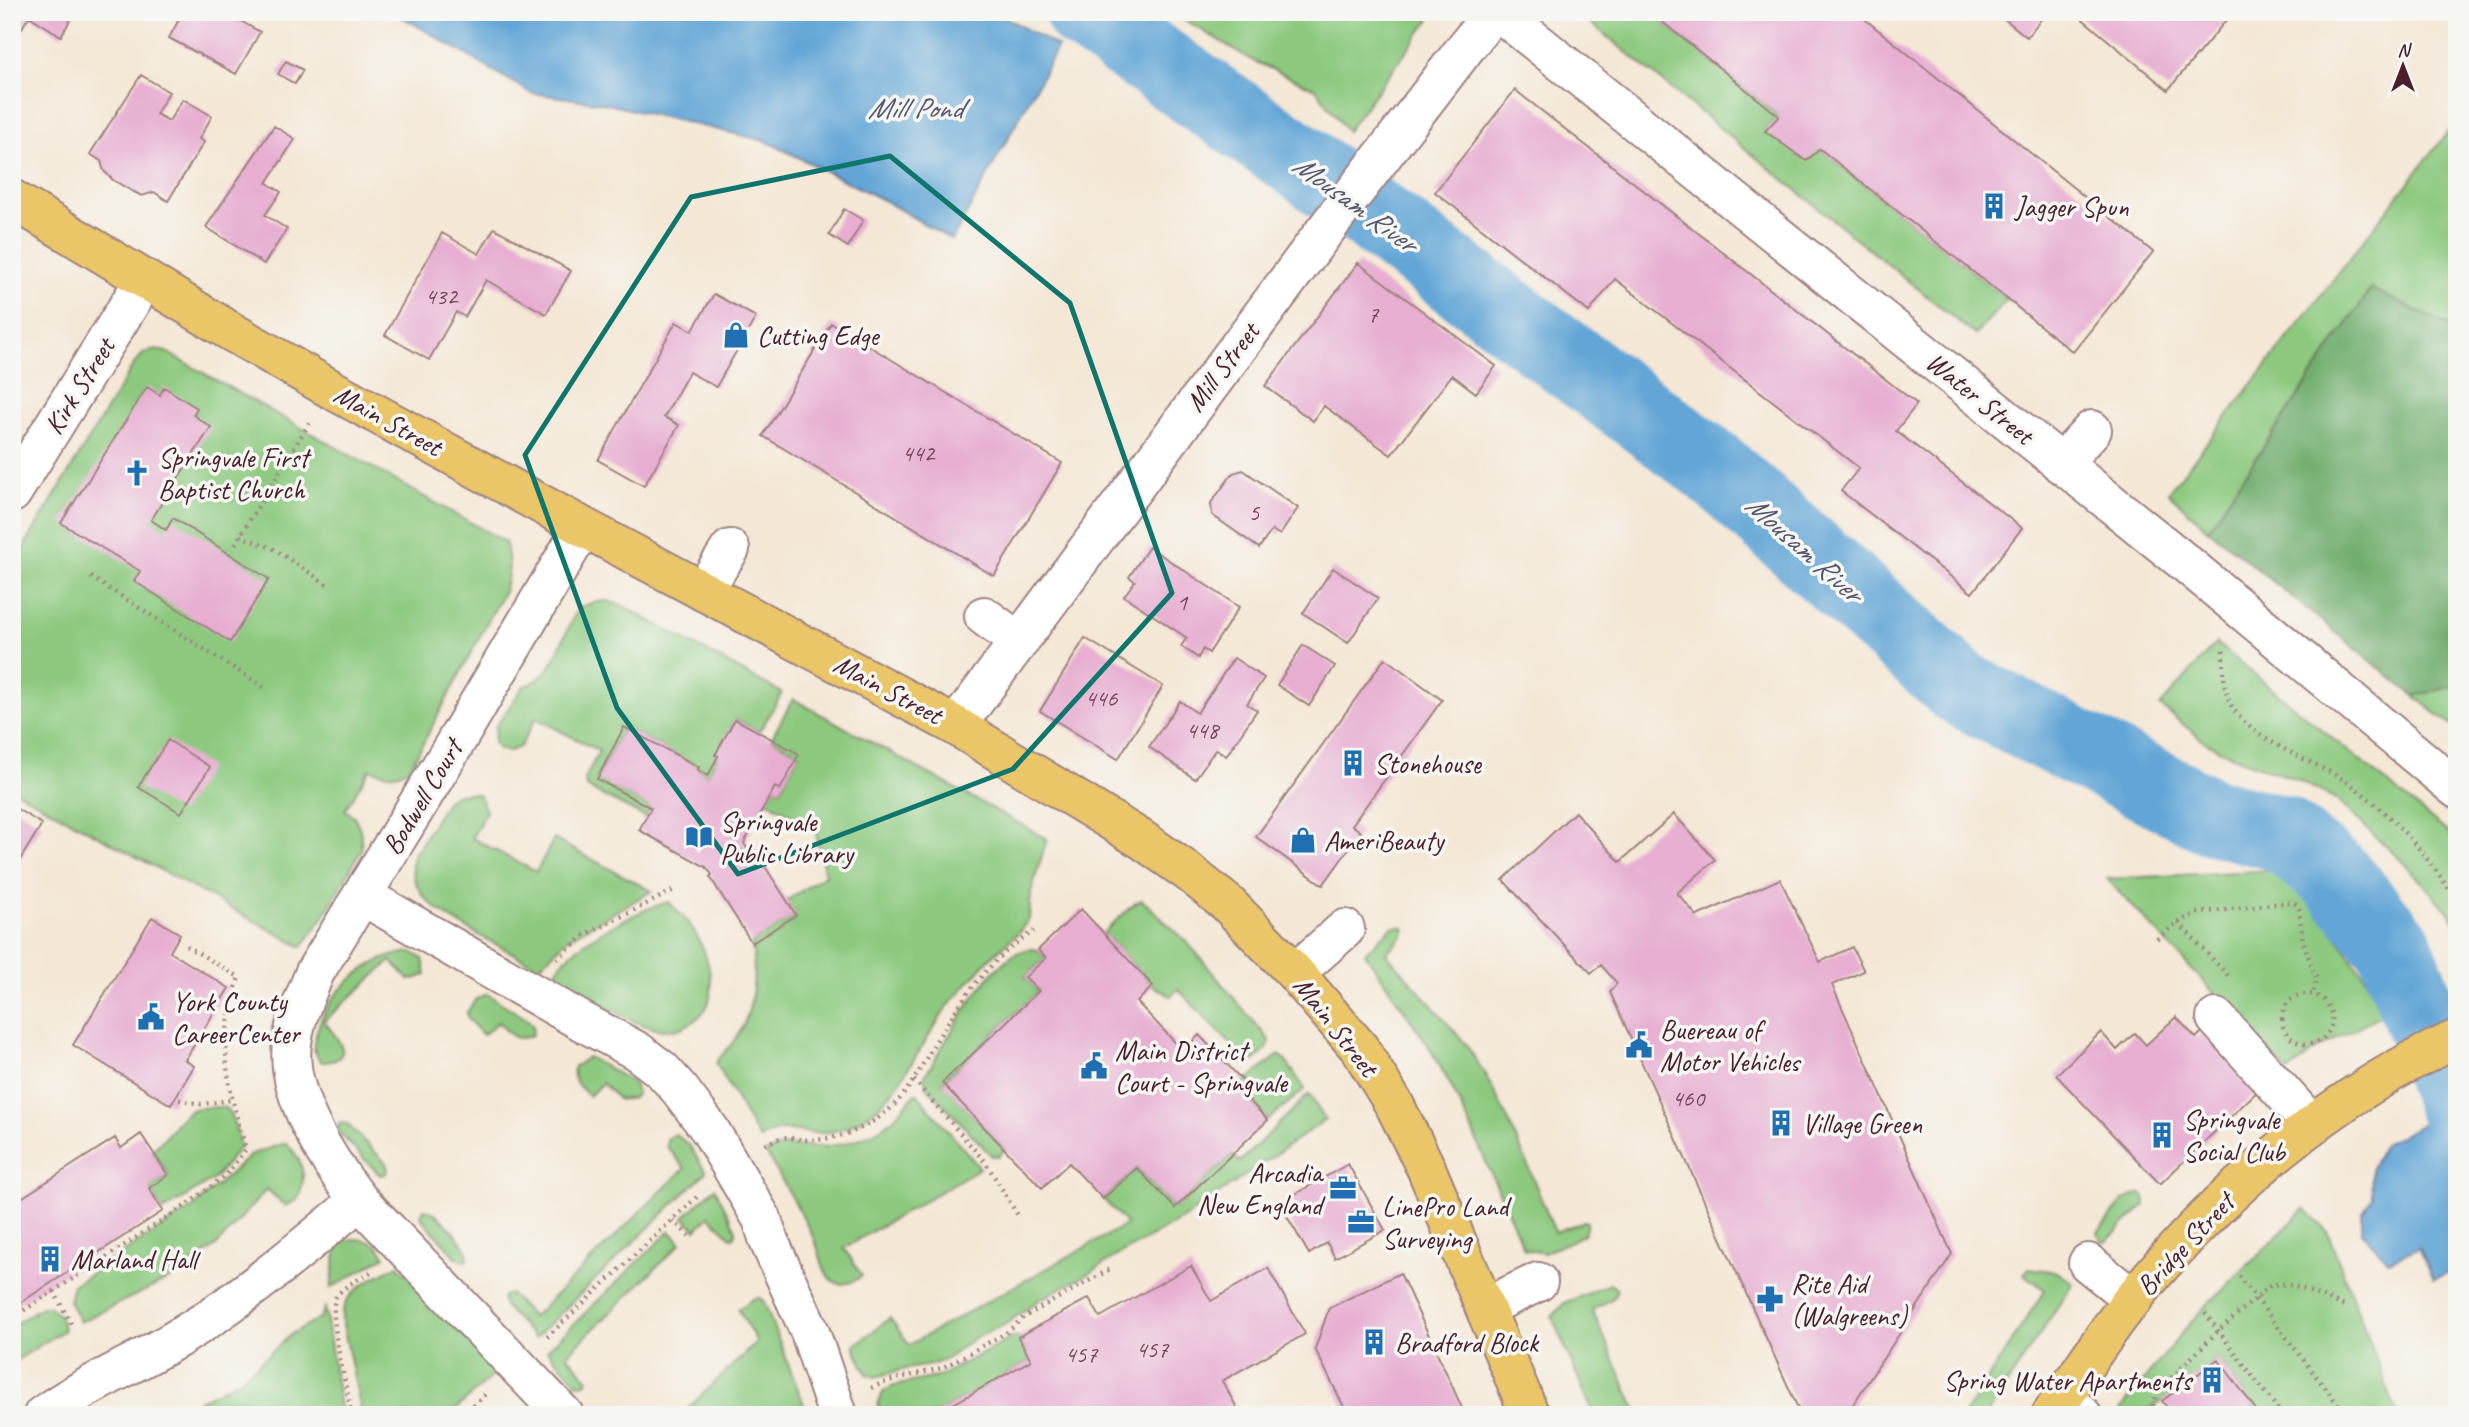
<svg xmlns="http://www.w3.org/2000/svg" width="2469" height="1427" font-family="Caveat,sans-serif">
<rect width="100%" height="100%" fill="#f6f6f2"/>
<filter id="ink" filterUnits="userSpaceOnUse"><feTurbulence type="fractalNoise" baseFrequency=".0143" numOctaves="2"/><feDisplacementMap in="SourceGraphic" scale="14" xChannelSelector="R" yChannelSelector="G"/><feConvolveMatrix kernelMatrix="1 2 1 2 8 2 1 2 1" color-interpolation-filters="sRGB"/></filter>
<filter id="wash" filterUnits="userSpaceOnUse"><feTurbulence type="fractalNoise" baseFrequency=".00686" numOctaves="4" result="noise"/><feDisplacementMap in="SourceGraphic" scale="28" xChannelSelector="R" yChannelSelector="G"/><feGaussianBlur stdDeviation="1.57" result="paint"/><feColorMatrix in="noise" values="0 0 0 0 0 0 0 0 0 0 0 0 0 0 0 0 0 1.4 0 .05"/><feComposite in="paint" operator="in"/></filter>
<g filter="url(#wash)">
<rect width="100%" height="100%" fill="#f4e7d5"/>
<path fill="#8cc97f" stroke="#6b7455" stroke-width="2" d="M1171,12H1435L1347,131L1316,89L1254,61Z
M1577,12H1650L1779,116L1766,130L1820,149L2007,299L1975,335Z
M2457,120V330L2371,289L2208,529L2168,493Z
M156,350L166,352L505,542C510,560 510,572 504,591L411,766C396,778 388,775 370,769L345,810L354,816L360,829L362,849L322,919L302,947L12,789V567L134,364L144,353Z
M608,601L623,606L782,693L759,732L736,719L716,755L718,756L708,776L698,770L699,767L624,727L597,778L651,808L646,818L586,787L585,779L599,751L536,718L520,747L507,752L499,749L494,743L496,726L524,686C557,678 561,633 579,608L594,602Z
M2216,643L2457,840V925L2448,911L2407,866L2336,799L2298,780L2237,758L2208,744L2160,706Z
M2457,685V730L2414,696Z
M793,699L1047,839L1031,892L1029,919L1019,932L989,959L947,1007L894,1091C875,1112 848,1133 818,1133C790,1133 787,1123 759,1139L716,1063C721,1055 729,1048 734,1041C755,1013 756,976 752,943L795,915L786,901L825,875L815,829L767,801L775,787L780,790L799,754L771,739Z
M471,793L479,795L486,811L472,838L536,872L554,839L652,891L567,939L539,967C512,952 437,917 422,894C414,883 411,871 412,858L448,799L458,794Z
M2275,870L2318,909L2388,1011L2317,1049L2288,1072L2107,879Z
M1142,900L1187,942L1270,1041L1267,1049L1254,1061L1242,1056L1178,989L1171,996L1153,986L1103,933L1135,903Z
M669,902C676,910 685,918 691,926C707,951 725,999 695,1020C687,1026 676,1031 665,1030C633,1028 582,991 554,975C566,946 639,909 669,902Z
M1402,926L1405,929L1402,937L1386,953L1465,1043C1505,1100 1528,1169 1555,1232L1584,1221L1587,1222L1584,1235L1544,1253L1524,1249L1470,1125L1450,1084L1428,1045L1365,953L1392,927Z
M1031,949L1038,950L1046,958L1025,977L1039,991L942,1082L1005,1149L999,1156H992L928,1088L925,1083V1075C947,1043 990,952 1031,949Z
M412,952L423,959L426,975L410,980L391,961L324,1021C335,1036 360,1060 322,1062C311,1051 313,1042 318,1028C331,988 371,956 412,952Z
M487,994L528,1020L533,1026L532,1035C513,1043 511,1034 498,1022L483,1035L468,1019L467,1012L476,999Z
M1279,1055L1287,1063L1305,1089L1268,1120L1237,1088Z
M588,1057L634,1083L637,1093L633,1098L619,1100L602,1083L589,1096C580,1087 571,1081 574,1067Z
M916,1093L980,1168L844,1248L862,1276C855,1280 846,1286 837,1283C824,1279 821,1257 817,1246C803,1213 784,1184 766,1153C787,1142 792,1147 814,1147C841,1147 874,1137 894,1118C902,1110 909,1101 916,1093Z
M1309,1094L1325,1120L1184,1218L1108,1261L1090,1273L1042,1298L1006,1324L973,1339L946,1359L931,1365L905,1369L875,1377L867,1374L855,1349V1345L890,1318L909,1345L1127,1224L1103,1199L1137,1168L1175,1208L1232,1154L1240,1162Z
M218,1107L226,1108C235,1120 237,1133 240,1147L215,1178L163,1211L149,1188L168,1175L152,1150C166,1140 181,1113 194,1109C201,1107 210,1108 218,1107Z
M340,1123L347,1124L386,1163L388,1170L385,1174L380,1175L376,1171L339,1133L337,1128Z
M675,1134L689,1145L706,1172L535,1338L503,1305V1296L510,1294L533,1317L685,1168L667,1147V1139Z
M286,1143C303,1159 308,1179 297,1200L285,1206L267,1189L217,1245L176,1276L80,1322L69,1301L73,1285L191,1209L252,1154Z
M715,1188L736,1230L734,1237H731L709,1216L696,1230L684,1217Z
M2140,1193L2145,1196V1205L2106,1242L2101,1241L2098,1232L2124,1200Z
M424,1209C438,1211 467,1244 468,1258L465,1261L457,1258L422,1219L421,1215Z
M2305,1209L2327,1231L2398,1415H2260L2218,1359C2194,1377 2155,1415 2125,1415L2120,1410L2195,1317Z
M670,1231L681,1243L567,1355L588,1379L586,1383L578,1384L547,1350Z
M352,1239C366,1239 378,1242 385,1256L331,1288L337,1246L343,1241Z
M398,1265L495,1369L496,1372L450,1415H362L342,1320C342,1289 374,1279 398,1265Z
M2029,1268L2057,1272L2073,1283L1987,1415H1964L2045,1290L2024,1274Z
M1610,1284L1617,1289L1613,1298L1592,1310L1638,1415H1594L1552,1317L1564,1303Z
M755,1298H760L764,1302L808,1415H681L757,1342L738,1309Z
M48,1306L59,1315L64,1330L12,1363V1326L40,1308Z
M325,1308L341,1415H243L189,1406L241,1379L293,1333L321,1317Z
M1014,1337H1018L1031,1360L934,1415H880L878,1402L884,1391L894,1386L940,1376Z"/>
<path fill="#71ad6e" stroke="#5e664c" stroke-width="2" d="M2371,289L2457,330V685L2414,696L2208,529Z"/>
<path fill="#62a5d6" stroke="#566280" stroke-width="2" d="M394,12H996L1058,47L952,240L885,201L766,141L603,103L531,93Z
M2457,1106V1268L2434,1279L2419,1247L2389,1261L2362,1233V1213L2372,1198L2371,1168L2384,1144Z"/>
<g fill="none" stroke-linecap="round" stroke-linejoin="round">
<path stroke="#62a5d6" stroke-width="77" d="M1083,12L1297,159L1713,467L1960,688L2211,816L2282,834L2333,874L2394,945L2457,1110"/>
</g>
<g id="blocks">
<path fill="#e7aed1" d="M12,12H75L61,36L29,16L12,45Z
M183,12H224L260,32L236,74L169,38Z
M1650,12H1856L2153,252L2073,352L1820,149L1806,161L1765,131L1779,116Z
M1996,12H2042L2045,14L2027,37Z
M2074,12H2233L2168,90Z
M286,61L303,70L295,84L278,74Z
M141,75L169,92L156,114L169,121L183,99L212,116L199,139L204,142L168,201L154,192L142,196L132,191L113,180L104,171L101,161L90,154Z
M1515,90L1917,404L1896,431L2022,528L1972,593L1841,491L1859,468L1615,279L1589,312L1435,192Z
M274,126L295,139L267,183L281,192L265,215L287,229L264,264L206,227Z
M844,209L863,220L848,247L829,235Z
M494,228L571,271L546,314L486,280L465,317L456,312L429,360L385,335L442,233L479,254Z
M1358,263L1496,366L1476,393L1452,375L1391,455L1324,406L1313,421L1265,386Z
M714,294L756,317L716,387L689,372L664,417L679,425L644,486L598,460L676,322L692,331Z
M831,323L1062,463L994,576L763,436Z
M147,387L160,395L164,387L197,408L193,415L211,427L151,520L166,530L173,518L269,579L230,642L134,581L140,571L61,523Z
M1243,470L1298,508L1280,535L1272,530L1259,548L1212,515L1211,503L1233,473Z
M1149,547L1239,607L1209,653L1203,649L1198,658L1181,646L1187,638L1124,596L1135,581L1129,577Z
M1333,568L1378,598L1348,643L1303,613Z
M1085,638L1163,686L1118,759L1040,711Z
M1303,645L1335,666L1309,706L1277,685Z
M1234,658L1264,678L1247,704L1257,710L1226,756L1216,749L1195,779L1149,747L1180,701L1197,713Z
M1385,658L1442,700L1352,825L1361,832L1323,885L1256,837Z
M735,719L799,754L780,790L775,787L744,843L749,852L754,849L796,915L752,943L710,877L712,875L706,867L639,830L651,808L597,779L624,727L699,767L698,770L708,776L718,756L715,755Z
M168,740L210,767L181,813L138,787Z
M12,806L42,824L18,863L12,859Z
M1575,812L1620,862L1674,814L1715,860L1677,893L1697,916L1780,879L1820,962L1852,947L1864,971L1832,985L1952,1254L1846,1415H1801L1610,992L1617,983L1601,965L1591,973L1503,880Z
M1081,909L1153,986L1137,1002L1183,1051L1199,1035L1244,1082L1237,1088L1268,1120L1175,1208L1137,1168L1103,1199L1069,1163L1042,1188L942,1083L1039,991L1025,977L1046,958L1038,950Z
M152,917L180,934L170,952L229,988L185,1060L194,1066L171,1105L73,1045Z
M2176,1017L2196,1038L2207,1027L2263,1086L2160,1184L2056,1075L2101,1032L2117,1050L2135,1033L2146,1045Z
M141,1134L168,1175L149,1188L163,1211L12,1308V1204L115,1138L121,1148Z
M1348,1164L1385,1230L1335,1258L1327,1243L1309,1254L1284,1211L1289,1208L1285,1200Z
M1191,1266L1211,1301L1268,1268L1305,1334L1222,1381L1241,1415H934L1031,1360L1018,1337L1089,1298L1100,1317Z
M1400,1273L1450,1381L1465,1415H1348L1315,1349L1329,1308Z
M2218,1359L2260,1415H2173L2162,1401Z"/>
</g>
</g>
<g filter="url(#ink)">
<use href="#blocks" fill-opacity="0" stroke="#9f8380" stroke-width="2"/>
<g fill="none" stroke-linecap="round" stroke-linejoin="round">
<g stroke="#9f8380" stroke-width="42">
<path id="minor" d="M1499,12L2188,565L2457,789
M2061,464L2092,430
M12,493L145,279
M703,591L730,549
M984,616L1019,642
M956,726L1324,232L1493,12
M363,896L583,1022L637,1051L662,1070L680,1090L710,1130L762,1219L769,1241L810,1332L838,1415
M1295,973L1345,929
M2216,1018L2312,1125
M358,1199L564,1415
M2088,1263L2133,1299
M1486,1307L1538,1282
M2063,1397L2082,1415
M43,1415C89,1382 141,1362 188,1332C243,1298 292,1256 342,1215L358,1199C328,1161 285,1094 292,1043C295,1018 306,995 315,972L451,750L583,527"/>
</g>
<g stroke="#9f8380" stroke-width="42">
<path id="major" d="M12,199L230,331L331,389L583,527L956,726L1141,839L1187,871L1228,904L1295,973L1360,1049L1395,1106L1426,1168L1530,1415
M2051,1415C2077,1377 2102,1337 2131,1301C2214,1197 2335,1092 2457,1039"/>
</g>
<path stroke="#9f8380" stroke-width="4.5" stroke-dasharray="2 5" stroke-linecap="butt" d="M240,536L274,549L328,585
M235,544L310,422
M91,577L265,688
M2223,650C2223,667 2223,687 2230,703C2249,743 2323,762 2357,789C2398,821 2429,858 2457,901
M2178,922L2197,913L2290,902L2296,904L2299,909L2303,941L2316,978L2313,996
M2157,939L2178,922L2231,979
M557,959L585,935L676,889
M2282 1019a25 25 0 1 1 50 0a25 25 0 1 1-50 0Z
M914,1080L986,1163L1019,1217
M179,1100L201,1104L232,1100
M765,1145C787,1132 789,1140 811,1140C836,1139 861,1131 881,1116C905,1099 918,1073 932,1048C959,1003 988,959 1034,931
M673,1220L689,1236
M2239,1276L2346,1415
M54,1291L72,1326
M2205,1313L2282,1415
M12,1318L188,1204L226,1175L246,1149C226,1081 217,1046 239,977L185,945
M547,1337L699,1195
M871,1388L887,1381L942,1368L1006,1333L1024,1317L1112,1268
M2153,1406L2156,1393L2218,1331L2270,1286C2289,1278 2324,1299 2344,1306
M175,1414L177,1415
M352,1415C348,1393 327,1313 336,1297C343,1286 360,1279 371,1272
M463,1415L487,1393"/>
<use href="#minor" stroke="#fff" stroke-width="38"/>
<use href="#major" stroke="#eac669" stroke-width="38"/>
</g>
</g>
<path fill="none" stroke="#0f766e" stroke-width="5" stroke-linejoin="round" d="M890,156L1070,303L1172,593L1013,769L738,874L617,708L525,455L691,197Z"/>
<defs>
<g id="building-bare" transform="scale(2.1)"><path d="M-4-6H4V6H1V3H-1V6H-4ZM-2.5-4.3h1.7v1.8h-1.7ZM.8-4.3h1.7v1.8H.8ZM-2.5-1h1.7V.8h-1.7ZM.8-1h1.7V.8H.8Z" fill="#1f6fb2" stroke="#f6f6f2" stroke-width="2.5" paint-order="stroke"/></g>
<g id="shop-bare" transform="scale(2.1)"><path d="M-5-2.5h2.3a2.7 3.5 0 0 1 5.4 0H5L5.5 6h-11ZM-1.5-2.5h3a1.5 2.3 0 0 0-3 0Z" fill="#1f6fb2" stroke="#f6f6f2" stroke-width="2.5" paint-order="stroke"/></g>
<g id="church-bare" transform="scale(2.1)"><path d="M-1.2-6h2.4v3.5h3.3v2.4h-3.3V6h-2.4V-.1h-3.3v-2.4h3.3Z" fill="#1f6fb2" stroke="#f6f6f2" stroke-width="2.5" paint-order="stroke"/></g>
<g id="library-bare" transform="scale(2.1)"><path d="M-6-4Q-3-5.5-.7-3.5V5Q-3 3-6 4ZM6-4Q3-5.5 .7-3.5V5Q3 3 6 4Z" fill="#1f6fb2" stroke="#f6f6f2" stroke-width="2.5" paint-order="stroke"/></g>
<g id="civic-bare" transform="scale(2.1)"><path d="M-.6-6.5H3V-4.5H.6V-3L4-1V1h2V6H-6V1h2V-1L-.6-3ZM-1.2 2.5V6h2.4V2.5Z" fill="#1f6fb2" stroke="#f6f6f2" stroke-width="2.5" paint-order="stroke"/></g>
<g id="office-bare" transform="scale(2.1)"><path d="M-6-3h4V-5.5h4V-3h4V5H-6ZM-1-4.5V-3h2v-1.5ZM-6 0V1H6V0Z" fill="#1f6fb2" stroke="#f6f6f2" stroke-width="2.5" paint-order="stroke"/></g>
<g id="pharmacy-bare" transform="scale(2.1)"><path d="M-2-6h4v4h4v4h-4v4h-4v-4h-4v-4h4Z" fill="#1f6fb2" stroke="#f6f6f2" stroke-width="2.5" paint-order="stroke"/></g>
</defs>
<g fill-rule="evenodd">
<use href="#building-bare" x="1994" y="206"/>
<use href="#shop-bare" x="736" y="335"/>
<use href="#church-bare" x="137" y="473"/>
<use href="#building-bare" x="1353" y="763"/>
<use href="#library-bare" x="699" y="837"/>
<use href="#shop-bare" x="1303" y="840"/>
<use href="#civic-bare" x="151" y="1017"/>
<use href="#civic-bare" x="1639" y="1045"/>
<use href="#civic-bare" x="1094" y="1066"/>
<use href="#building-bare" x="1781" y="1123"/>
<use href="#building-bare" x="2162" y="1135"/>
<use href="#office-bare" x="1343" y="1188"/>
<use href="#office-bare" x="1361" y="1222"/>
<use href="#building-bare" x="50" y="1259"/>
<use href="#pharmacy-bare" x="1770" y="1299"/>
<use href="#building-bare" x="1374" y="1342"/>
<use href="#building-bare" x="2212" y="1380"/>
</g>
<g text-anchor="middle" dominant-baseline="central" stroke-width="7" stroke-linejoin="round" paint-order="stroke">
<g font-size="24" fill="#714354">
<text x="441" y="296">432</text>
<text x="1373" y="314">7</text>
<text x="918" y="453">442</text>
<text x="1254" y="512">5</text>
<text x="1182" y="602">1</text>
<text x="1101" y="698">446</text>
<text x="1202" y="730">448</text>
<text x="1688" y="1098">460</text>
<text x="1152" y="1349">457</text>
<text x="1081" y="1354">457</text>
</g>
<g font-size="28" fill="#4a1f2b" stroke="#f6f6f2" text-anchor="start">
<text x="2015" y="206">Jagger Spun</text>
<text x="757" y="335">Cutting Edge</text>
<text x="158" y="457">Springvale First<tspan x="158" dy="32">Baptist Church</tspan></text>
<text x="1374" y="763">Stonehouse</text>
<text x="720" y="821">Springvale<tspan x="720" dy="32">Public Library</tspan></text>
<text x="1324" y="840">AmeriBeauty</text>
<text x="172" y="1001">York County<tspan x="172" dy="32">CareerCenter</tspan></text>
<text x="1660" y="1029">Buereau of<tspan x="1660" dy="32">Motor Vehicles</tspan></text>
<text x="1115" y="1050">Main District<tspan x="1115" dy="32">Court - Springvale</tspan></text>
<text x="2183" y="1119">Springvale<tspan x="2183" dy="32">Social Club</tspan></text>
<text x="1802" y="1123">Village Green</text>
<text x="1322" y="1172" text-anchor="end">Arcadia<tspan x="1322" dy="32">New England</tspan></text>
<text x="1382" y="1206">LinePro Land<tspan x="1382" dy="32">Surveying</tspan></text>
<text x="71" y="1259">Marland Hall</text>
<text x="1791" y="1283">Rite Aid<tspan x="1791" dy="32">(Walgreens)</tspan></text>
<text x="1395" y="1342">Bradford Block</text>
<text x="2191" y="1380" text-anchor="end">Spring Water Apartments</text>
</g>
<g font-size="28" fill="#4a1f2b" stroke="#f6f6f2">
<text transform="translate(1222 367) rotate(-53)">Mill Street</text>
<text transform="translate(79 386) rotate(-58)">Kirk Street</text>
<text transform="translate(1980 398) rotate(39)">Water Street</text>
<text transform="translate(388 420) rotate(29)">Main Street</text>
<text transform="translate(888 689) rotate(28)">Main Street</text>
<text transform="translate(422 797) rotate(-59)">Bodwell Court</text>
<text transform="translate(1336 1026) rotate(52)">Main Street</text>
<text transform="translate(2185 1244) rotate(-47)">Bridge Street</text>
</g>
<g font-size="30" font-style="italic" fill="#54556f" stroke="#f6f6f2">
<text x="915" y="108">Mill Pond</text>
<text transform="translate(1355 203) rotate(36)">Mousam River</text>
<text transform="translate(1804 548) rotate(42)">Mousam River</text>
</g>
</g>
<rect width="2469" height="1427" fill="none" stroke="#f6f6f2" stroke-width="42"/>
<g transform="translate(2403 66)" stroke="#f6f6f2" stroke-width="5" paint-order="stroke">
<path d="M0-5L12 26L0 18L-12 26Z" fill="#4a1f2b"/>
<text y="-10" font-size="19" font-weight="bold" text-anchor="middle" fill="#4a1f2b">N</text>
</g>
</svg>
